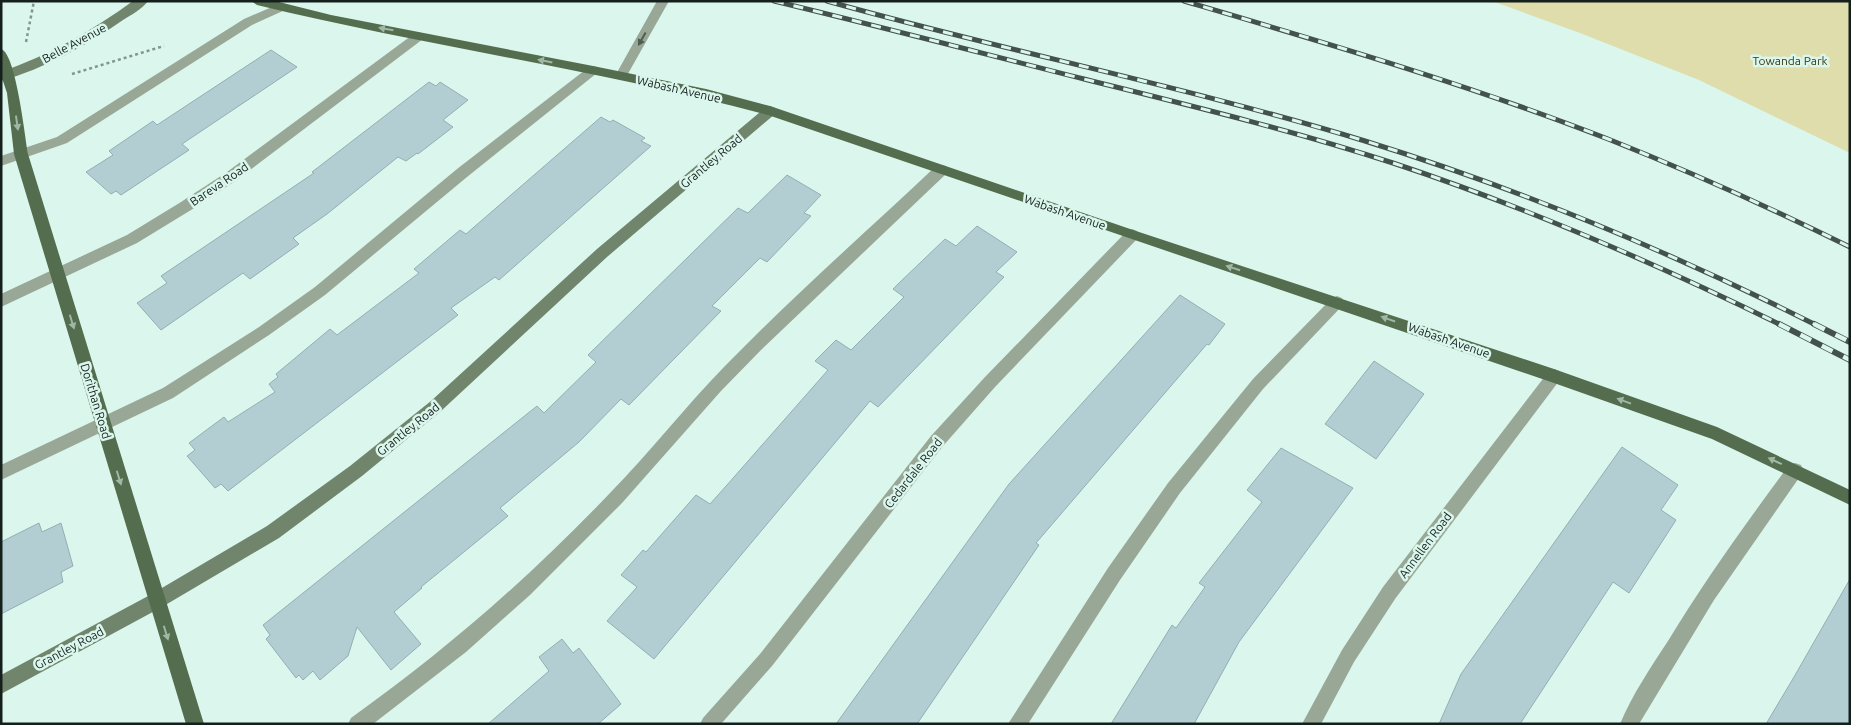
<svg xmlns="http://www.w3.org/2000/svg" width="1851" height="725" font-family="Ubuntu,sans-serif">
<rect width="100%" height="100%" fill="#daf6ed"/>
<path fill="#dfddac" d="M1492,1H1850V153L1699,80L1580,33Z"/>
<path fill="#b2ced3" stroke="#93afb3" d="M271,50L297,67L182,144L189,150L121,195L116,191L111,194L86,172L113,155L109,151L153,121L157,125Z
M429,82L436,86L440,82L468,100L443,120L453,127L418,154L417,153L406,161L398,157L327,214L293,238L299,244L250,279L243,273L161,330L137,303L167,283L161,276L314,173L312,172Z
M601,117L610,122L613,120L645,138L641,141L651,146L499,280L495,277L451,308L458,315L228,491L221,484L215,488L187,456L195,450L189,443L224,417L228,422L275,392L269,384L278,377L276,374L330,329L337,335L419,273L414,269L460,230L466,234Z
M787,175L821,195L804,213L811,216L767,262L760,258L712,306L721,311L629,405L621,399L579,442L500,508L508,516L421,587L422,588L394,612L421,644L391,670L357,627L348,656L320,680L313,671L303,680L299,675L296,678L266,639L270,635L263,625L537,406L544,413L596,362L588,355L738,208L748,213Z
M977,226L1017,252L996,272L1004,277L878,407L870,401L654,659L607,621L637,587L621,575L643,550L646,552L696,495L710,504L727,485L828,370L815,361L836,340L851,350L904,297L893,289L898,284L945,239L956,246Z
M1180,295L1225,324L1209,345L1207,344L1036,543L1039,545L917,724H836L1009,484Z
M1374,361L1424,394L1376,459L1325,424Z
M1622,447L1678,485L1661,510L1676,520L1629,593L1613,582L1520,724H1439L1461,674Z
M1281,448L1353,488L1239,642L1194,724H1111L1172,625L1176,628L1205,587L1199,583L1262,502L1247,490Z
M39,523L42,532L61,523L73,566L61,572L63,582L1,614V542Z
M1850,579V724H1766L1794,677Z
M562,639L573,653L579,648L621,704L598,724H488L549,671L539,657Z"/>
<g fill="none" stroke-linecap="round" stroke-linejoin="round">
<path stroke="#81958e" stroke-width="2.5" stroke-dasharray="3 3" stroke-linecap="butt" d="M26,42L34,1
M72,74L164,46"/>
<path fill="#99a896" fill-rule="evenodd" d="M657,1H669L625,79H617L615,76Z
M281,3L285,4L287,7L285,10L252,25L67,143L1,166V156L57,137L244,19Z
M593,66L597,67L599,70L597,73L467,177L325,295L269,335L173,398L1,480V465L163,388L259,327L315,287L457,169L589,67Z
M941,165L946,166L948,170L946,174L761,350L721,391L622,503L530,595L466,652L373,724H348L351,718C445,651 531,576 610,493C650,452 685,407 724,367C792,297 865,233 936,166Z
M1337,296L1342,298L1344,302L1342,306L1263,389L1180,493L1120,580L1028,724H1008L1108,568L1168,483L1253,379L1332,298Z
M1795,463L1801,465L1803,470L1801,475L1714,600L1639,724H1620C1632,695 1651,667 1668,641C1705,580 1747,522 1789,465Z"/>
<path fill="#99a896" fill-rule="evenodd" d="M419,32L425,36L423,39L237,180L191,210L137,243L1,307V294L127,235L181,202L227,172L415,33Z
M1132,229L1137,231L1139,235L1137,239L995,387L943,446L772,666L721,724H700L703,718L760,654L931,436L985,377L1127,231Z
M1554,369L1559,371L1562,376L1559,381L1395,599L1354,662L1321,724H1302L1342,650L1383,587L1549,371Z"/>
<path fill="#71856c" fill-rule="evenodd" d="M133,1H148C142,9 131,15 123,20C86,46 45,68 1,81V72C49,55 92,31 133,1Z
M770,106L775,108L776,111L775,114L607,257L441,411L362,476L279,538L162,607L1,694V675L150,595L267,526L350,466L431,401L597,249L765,108Z"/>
<path fill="#546d4e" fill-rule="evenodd" d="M251,1H275L331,15L593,66L706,89L770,106L1136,231L1554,369L1717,427L1850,490V505L1712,439L1554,383L768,115C599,70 426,46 257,5Z
M1,49C16,53 25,137 28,154L204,724H186L14,154L7,93L1,75Z"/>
<g stroke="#44524d" stroke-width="5">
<path id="rail-far1" d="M774,1C878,26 981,53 1084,79C1188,105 1291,130 1393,163C1526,207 1655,263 1781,325
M827,1C1005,51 1188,87 1365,141C1520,189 1671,252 1816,325
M1184,1C1326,43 1470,85 1608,139C1691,172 1771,208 1850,247"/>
</g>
<g stroke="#44524d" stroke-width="6">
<path id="rail" d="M1779,324L1850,360
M1814,324L1850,342"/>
</g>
<use href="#rail-far1" stroke="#daf6ed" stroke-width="3" stroke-dasharray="10" stroke-linecap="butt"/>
<use href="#rail" stroke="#daf6ed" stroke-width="4.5" stroke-dasharray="12" stroke-linecap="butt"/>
</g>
<defs><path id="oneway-solid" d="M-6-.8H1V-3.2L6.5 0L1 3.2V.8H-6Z" transform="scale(1.25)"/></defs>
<g fill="#9eb8a5">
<use href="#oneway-solid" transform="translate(386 29) rotate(-170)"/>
<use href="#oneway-solid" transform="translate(545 61) rotate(-169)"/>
<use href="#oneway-solid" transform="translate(17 123) rotate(82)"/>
<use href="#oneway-solid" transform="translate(1233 268) rotate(-162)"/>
<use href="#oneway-solid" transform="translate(1388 319) rotate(-161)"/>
<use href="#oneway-solid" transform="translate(72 322) rotate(73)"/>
<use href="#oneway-solid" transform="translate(1624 401) rotate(-160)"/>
<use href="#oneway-solid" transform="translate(1775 461) rotate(-155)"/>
<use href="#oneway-solid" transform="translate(119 478) rotate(73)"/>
<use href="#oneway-solid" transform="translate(166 633) rotate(73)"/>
</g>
<use fill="#505d53" href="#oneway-solid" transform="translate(642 39) rotate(119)"/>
<g text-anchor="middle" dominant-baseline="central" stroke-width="5" stroke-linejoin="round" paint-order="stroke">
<g font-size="12" fill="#151f1c" stroke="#daf6ed">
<text transform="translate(74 43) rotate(-28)">Belle Avenue</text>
<text transform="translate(679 89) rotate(13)">Wabash Avenue</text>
<text transform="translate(711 161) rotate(-40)">Grantley Road</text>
<text transform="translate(219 184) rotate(-34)">Bareva Road</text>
<text transform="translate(1065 212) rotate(19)">Wabash Avenue</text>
<text transform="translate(1449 340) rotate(19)">Wabash Avenue</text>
<text transform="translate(96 401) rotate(73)">Dorithan Road</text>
<text transform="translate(408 429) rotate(-39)">Grantley Road</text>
<text transform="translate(913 473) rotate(-52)">Cedardale Road</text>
<text transform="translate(1425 545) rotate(-53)">Annellen Road</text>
<text transform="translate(69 648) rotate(-28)">Grantley Road</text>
</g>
<g font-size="12" fill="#3c3a13" stroke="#daf6ed">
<text x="1790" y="60">Towanda Park</text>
</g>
</g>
<rect width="1851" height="725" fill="none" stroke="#151f1c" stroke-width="5"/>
</svg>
